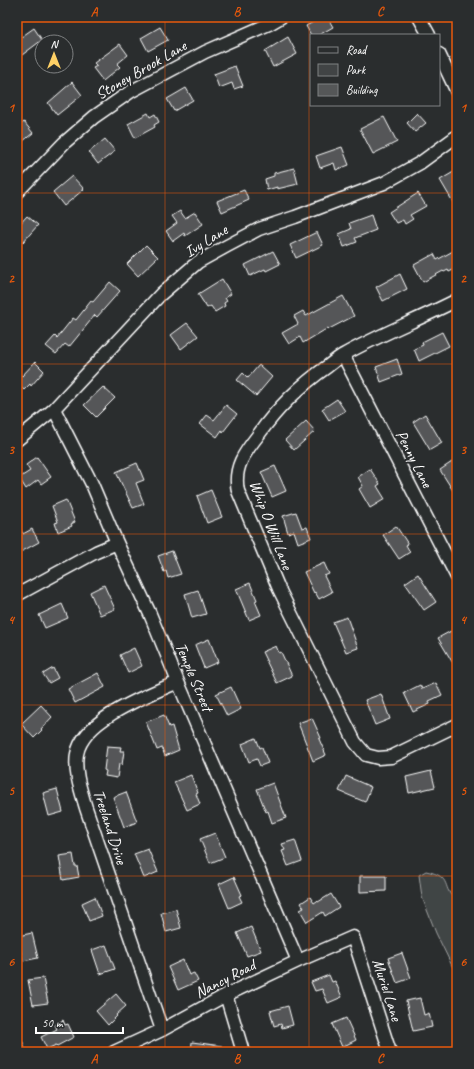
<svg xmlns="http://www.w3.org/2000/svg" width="474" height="1069" font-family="Caveat,sans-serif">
<rect width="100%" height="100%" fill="#2a2d2e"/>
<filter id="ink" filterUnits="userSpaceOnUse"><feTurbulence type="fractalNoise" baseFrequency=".025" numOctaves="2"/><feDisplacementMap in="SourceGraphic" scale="8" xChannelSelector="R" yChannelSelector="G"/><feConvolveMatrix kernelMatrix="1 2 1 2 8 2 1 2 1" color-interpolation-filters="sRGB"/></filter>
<g filter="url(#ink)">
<path fill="#414445" stroke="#a0a2a2" d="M426,871C454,877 440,888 457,901V976L436,933L422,897L419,875Z"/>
<path fill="#555758" stroke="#fff" d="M322,17H327L333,27L319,35H311L306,26Z
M160,27L168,40L148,51L141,38Z
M34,28L42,40L22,55L17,48V40Z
M288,37L297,54L273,67L265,51Z
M120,44L128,55L117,64L120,67L103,81L93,68L97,66L94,63Z
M235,66L243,86L234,89L232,83L219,88L214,74Z
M72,82L82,95L57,115L48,103Z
M186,88L193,100L174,111L167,99Z
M148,113L150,117L155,114L159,122L154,125L155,127L135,138L128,124Z
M417,113L426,123L415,132L407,123Z
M384,117L397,142L373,154L360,129Z
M24,122L33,133L17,146V127Z
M105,139L115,151L98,164L89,152Z
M342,147L349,165L336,170L334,163L320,168L316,156Z
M294,168L298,184L277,189V187L267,190L265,179L274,176V173Z
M457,170V209L440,180Z
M72,176L84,189L64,206L53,192Z
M244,190L249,200L222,212L217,201Z
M418,193L426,206L410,215L413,219L405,224L403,220L396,223L389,212Z
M180,211L185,218L195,212L203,224L185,236L184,233L173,241L166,231L177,223L172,216Z
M371,215L376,230L355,238L357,242L344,247L339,234L351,229L349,223Z
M27,216L38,225L23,242L17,237V227Z
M317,232L323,245L296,258L290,245Z
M146,245L158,257L138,276L127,264Z
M273,251L280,264L266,271L265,269L250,276L245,265Z
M453,251L457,258V268L449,272L448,270L444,272L443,271L423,282L414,265L434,254L437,260Z
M400,274L407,289L383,301L376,287Z
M222,279L231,294L225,298L227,301L224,303L225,306L215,312L211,306L207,308L198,294Z
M110,282L120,291L97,317L95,315L69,347L65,344L56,354L46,346L55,336L57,338L73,318L76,320L91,301L93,302Z
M343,296L354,316L329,329L328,328L303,343L300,337L289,344L282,333L298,324L294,316L303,311L306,316Z
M187,323L198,336L181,349L171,335Z
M442,332L449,346L419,361L414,349L423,345L422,342Z
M397,359L402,374L381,382L376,367Z
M35,362L44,371L31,386L30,384L24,390L17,384V372L22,376Z
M259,365L272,377L256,396L237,380L243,373L248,378Z
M103,387L115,398L96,417L84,405Z
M337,399L345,411L329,420L322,409Z
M226,405L237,414L223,432L222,430L217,437L200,424L207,415L214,420Z
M425,414L442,443L430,450L413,422Z
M306,421L315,431L294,450L285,440Z
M37,457L51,477L41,484L38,480L26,489L19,478L30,471L26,465Z
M452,462L457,470V497L440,470Z
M137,463L144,480L136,483L144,504L133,508L116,472Z
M275,466L286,491L272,497L261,472Z
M370,469L380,484L377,486L385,499L370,508L359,489L363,486L358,477Z
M211,490L222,517L207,523L197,496Z
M66,500L75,522L71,524L72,526L58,532L55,523L58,522L52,506Z
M296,512L302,528L307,527L311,538L298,543L294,531L288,533L283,516Z
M17,522L23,534L32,529L39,542L17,554Z
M396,526L408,544L406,545L410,552L399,559L383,535Z
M172,551L181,574L168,578L166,571L164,572L158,556Z
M324,563L329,574L324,576L332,592L319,599L315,592L314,593L304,572Z
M418,574L436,602L424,610L405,583Z
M250,583L257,600L255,601L261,615L249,620L236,589Z
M104,585L115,609L100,615L90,592Z
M198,590L206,614L192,618L185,594Z
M62,604L68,618L45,628L39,615Z
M347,617L358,648L346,652L333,622Z
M451,631L457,641V670L438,638Z
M209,639L218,662L204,668L195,645Z
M276,646L279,653L281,652L292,676L277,683L262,652Z
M134,648L142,666L128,673L120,655Z
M53,668L58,678L49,683L43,674Z
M98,673L105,687L75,703L68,689Z
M436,683L442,695L429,701L430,704L413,712L404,693L420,685L422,689Z
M231,687L241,709L227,716L216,694Z
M381,694L390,719L375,725L365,700Z
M41,705L52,717L41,729L42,730L34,738L21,724Z
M164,715L169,727L172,726L179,750L165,756L162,748L157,750L146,722Z
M312,718L321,738L319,739L326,755L313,761L298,723Z
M256,738L260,748L262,747L268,763L260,766L257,759L249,762L242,744Z
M107,746L121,747L120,751H124L122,765L119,764L117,778L105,776L106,771L104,770Z
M431,771L435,787L409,793L406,777Z
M191,775L198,793L196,794L200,804L187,810L174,782Z
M346,776L371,787L365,802L339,791Z
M273,783L286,818L272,823L268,811L266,812L257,789Z
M57,789L63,812L49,816L43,793Z
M126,792L137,822L124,827L113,797Z
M215,833L225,857L210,863L200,839Z
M295,840L302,861L288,866L282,851L285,850L282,844Z
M148,849L158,872L144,878L134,854Z
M73,854L75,866H77L79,877L63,880L59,856Z
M360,876H386V891L360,892Z
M234,877L242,895L239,896L242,902L229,908L219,884Z
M331,894L339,907L325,916L323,912L307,922L300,910L304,908L301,903L310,897L314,903L317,901L318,902Z
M95,897L102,916L89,921L82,903Z
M176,909L181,928L166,932L161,913Z
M251,927L261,951L247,956L237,933Z
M32,933L38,958L23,961L18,936Z
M106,945L115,969L100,974L92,950Z
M402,953L411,978L397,983L388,958Z
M183,960L189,975L194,973L198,981L178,990L168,967Z
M329,975L332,982L335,981L342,997L328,1003L322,989L315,991L311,982Z
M43,978L48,1003L33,1005L28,980Z
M116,994L126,1006L116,1015L117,1016L108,1025L96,1011Z
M420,998L424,1015L429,1013L432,1027L413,1031L406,1001Z
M288,1006L293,1025L282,1028L281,1024L274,1026L270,1011Z
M346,1018L356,1040L342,1047L332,1024Z
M63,1020L65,1025L68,1024L74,1037L57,1046L56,1045L47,1049L41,1037L57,1029L55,1025Z
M192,1042L222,1046V1052H191Z"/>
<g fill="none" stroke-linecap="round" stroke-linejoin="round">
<g stroke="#fff" stroke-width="15">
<path id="minor" d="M419,17L429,35
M439,54L457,92
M17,192L64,143L94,117L130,92L205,52L269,24L281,17
M457,300C420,319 381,334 345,354C339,357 333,362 328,366C301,385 278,407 259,434C245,452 233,467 238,491L279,589L355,742L366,755L378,758L391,757L457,725
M343,355L457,577
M54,409L92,484L117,543L150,614L178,682L298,961
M17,440L53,410L161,294L198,262L227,246L259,229L295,217L384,183L420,163L457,136
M17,595L96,552L117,543
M226,995L243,1052
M162,1030L86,808C81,791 74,772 77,754C83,719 148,695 178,682
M17,1046L18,1052
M114,1052L162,1030L226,995L298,961L353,937L390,1052"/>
</g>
<use href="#minor" stroke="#2a2d2e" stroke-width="12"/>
</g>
</g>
<path fill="none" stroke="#e8590c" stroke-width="1" stroke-opacity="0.55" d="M165,17V1052M309,17V1052M17,193H457M17,364H457M17,534H457M17,705H457M17,876H457"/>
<g text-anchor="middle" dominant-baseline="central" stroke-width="4" stroke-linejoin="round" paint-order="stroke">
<g font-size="16" fill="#fff" stroke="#2a2d2e">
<text transform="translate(141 70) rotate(-30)">Stoney Brook Lane</text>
<text transform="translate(206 241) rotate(-32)">Ivy Lane</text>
<text transform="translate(414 459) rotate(63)">Penny Lane</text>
<text transform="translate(271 525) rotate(69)">Whip O Will Lane</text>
<text transform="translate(194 677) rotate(67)">Temple Street</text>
<text transform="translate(110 827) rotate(72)">Treeland Drive</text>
<text transform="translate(225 979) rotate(-27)">Nancy Road</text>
<text transform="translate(387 990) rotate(72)">Muriel Lane</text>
</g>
</g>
<rect width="474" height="1069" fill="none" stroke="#2a2d2e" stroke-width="44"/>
<rect x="310" y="34" width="130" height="72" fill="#2a2d2e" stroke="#7f8182"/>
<rect x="318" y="47" width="20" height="6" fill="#2a2d2e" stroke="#7f8182"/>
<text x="346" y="54" font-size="12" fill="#ffffff">Road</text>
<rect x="318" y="64" width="20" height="12" fill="#414445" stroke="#7f8182"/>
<text x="346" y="74" font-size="12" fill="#ffffff">Park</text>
<rect x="318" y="84" width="20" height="12" fill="#555758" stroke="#7f8182"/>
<text x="346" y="94" font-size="12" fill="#ffffff">Building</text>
<g transform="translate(54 54)"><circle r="19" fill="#2a2d2e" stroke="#7f8182"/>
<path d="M0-3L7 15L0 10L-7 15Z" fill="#ffd166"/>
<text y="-6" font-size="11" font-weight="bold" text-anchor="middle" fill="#ffffff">N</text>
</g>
<path d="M36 1027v6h87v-6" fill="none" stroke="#ffffff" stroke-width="2"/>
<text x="42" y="1027" font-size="12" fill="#ffffff" stroke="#2a2d2e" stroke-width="3" paint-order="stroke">50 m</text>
<rect x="22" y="22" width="430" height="1025" fill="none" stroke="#e8590c" stroke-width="1.5"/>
<g font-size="13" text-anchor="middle" font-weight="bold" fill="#e8590c">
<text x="94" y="16">A</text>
<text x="237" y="16">B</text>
<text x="380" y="16">C</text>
<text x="11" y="112">1</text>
<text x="463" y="112">1</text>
<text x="11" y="283">2</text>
<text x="463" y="283">2</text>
<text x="11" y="454">3</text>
<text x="463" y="454">3</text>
<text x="11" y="624">4</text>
<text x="463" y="624">4</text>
<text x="11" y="795">5</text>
<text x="463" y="795">5</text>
<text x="11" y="966">6</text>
<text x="463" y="966">6</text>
<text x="94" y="1063">A</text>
<text x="237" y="1063">B</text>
<text x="380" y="1063">C</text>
</g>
</svg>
